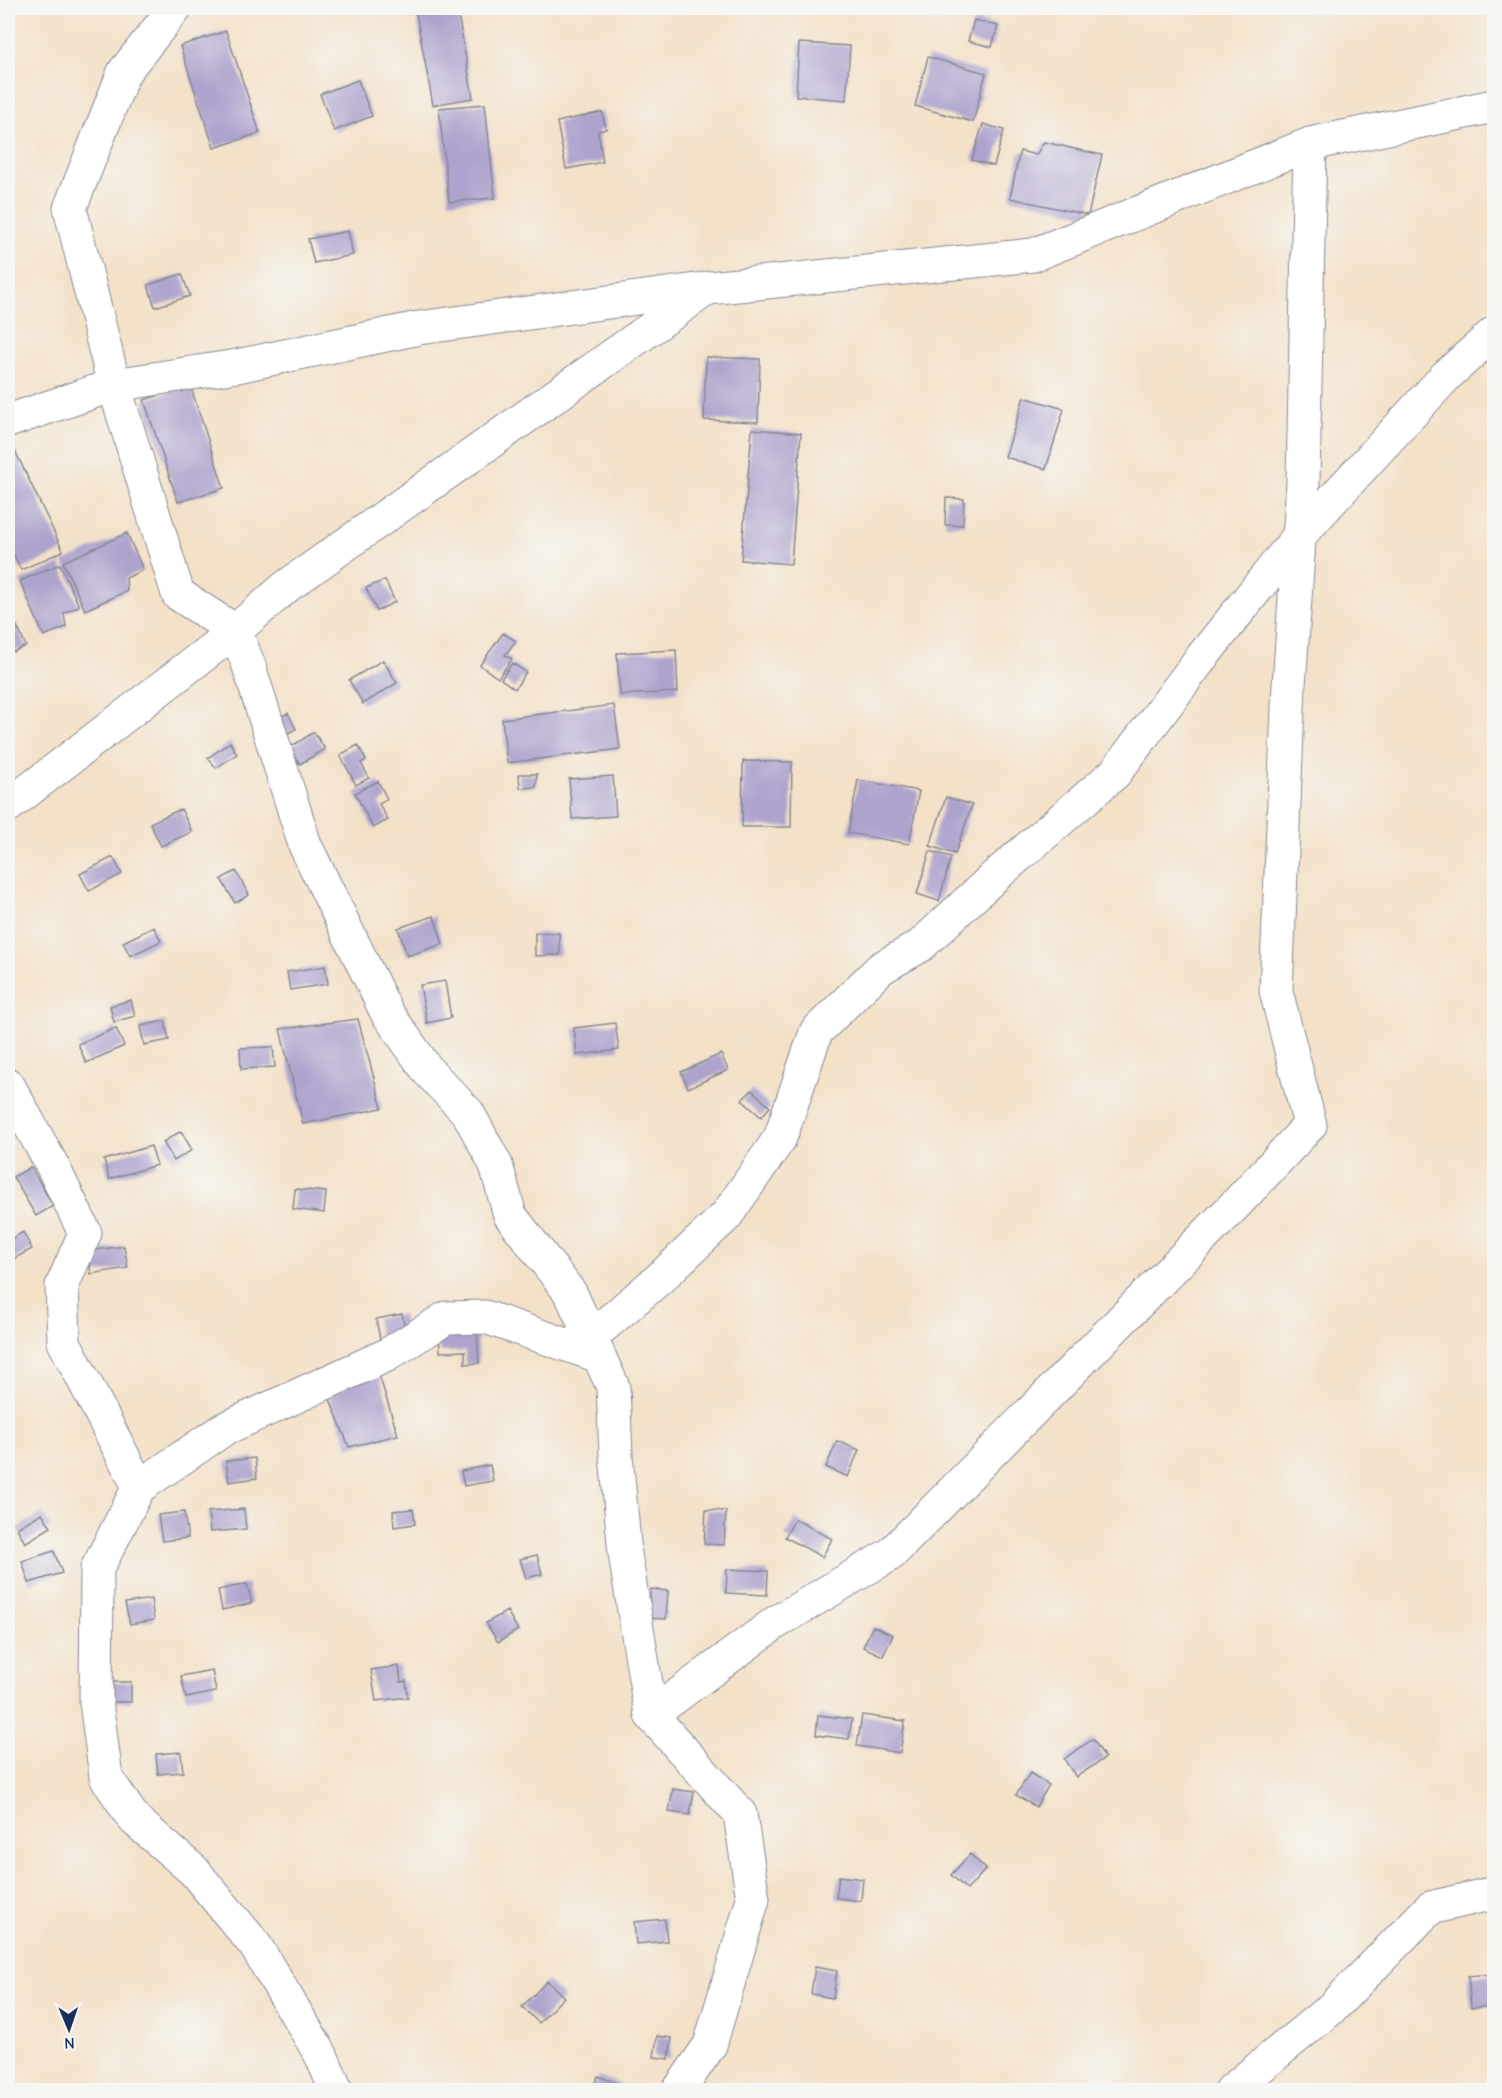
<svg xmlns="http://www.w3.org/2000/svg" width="1502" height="2098" font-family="'Comic Neue',sans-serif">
<rect width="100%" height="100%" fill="#f6f6f2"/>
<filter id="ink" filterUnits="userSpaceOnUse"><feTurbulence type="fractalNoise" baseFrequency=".0167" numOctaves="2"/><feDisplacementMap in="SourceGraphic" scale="12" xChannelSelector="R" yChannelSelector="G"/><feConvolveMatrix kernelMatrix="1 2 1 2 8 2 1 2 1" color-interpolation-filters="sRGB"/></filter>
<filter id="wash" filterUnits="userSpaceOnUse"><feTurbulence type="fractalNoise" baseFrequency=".008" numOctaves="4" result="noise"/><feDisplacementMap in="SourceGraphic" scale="24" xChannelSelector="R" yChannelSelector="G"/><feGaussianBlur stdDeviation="1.35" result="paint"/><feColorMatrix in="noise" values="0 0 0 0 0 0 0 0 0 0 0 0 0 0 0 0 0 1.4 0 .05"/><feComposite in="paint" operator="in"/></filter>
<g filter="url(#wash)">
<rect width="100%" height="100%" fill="#f3e1c8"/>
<g id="blocks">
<path fill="#aea3cd" d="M415,8H457L473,98L433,105Z
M974,20L998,26L992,47L968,41Z
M226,31L260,133L214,148L180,46Z
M799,43L850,46L846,100L796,96Z
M928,57L986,73L973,122L915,106Z
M358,80L372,116L334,131L320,94Z
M485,104L495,198L449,202L439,108Z
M602,112L606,129L598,131L603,162L566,169L557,122Z
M983,124L1004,130L994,166L972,160Z
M1044,142L1102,155L1088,215L1010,198L1020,151L1036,155Z
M348,231L353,255L314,263L308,239Z
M182,274L190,296L155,307L148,285Z
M706,357L760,359L758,422L704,420Z
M190,385L224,488L178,502L144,400Z
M1024,397L1064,409L1046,469L1005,457Z
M752,429L801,433L791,564L741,560Z
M8,436L63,551L21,570L8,543Z
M946,498L964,499L963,525H945Z
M127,533L143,570L126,578L127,591L85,610L63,562Z
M60,564L79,606L64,613L66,627L44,636L20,581Z
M385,580L395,602L377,611L366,588Z
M8,607L26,646L8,654Z
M503,633L516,641L505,655L512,659L498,678L480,665Z
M676,650L678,692L620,695L617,653Z
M383,660L397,683L363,704L349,680Z
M512,663L526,672L515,689L501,679Z
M614,705L620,749L507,763L502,719Z
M288,713L296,729L276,739L268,723Z
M314,732L325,749L300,764L289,748Z
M230,742L237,754L216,768L208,758Z
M358,745L366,760L361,763L369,778L356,785L340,755Z
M743,761L792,762L791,827H742Z
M519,774H537L536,787L520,788Z
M613,776L616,816L572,819L569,779Z
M858,780L919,791L909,844L848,833Z
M378,781L387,799L379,804L388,820L373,828L355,793Z
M946,797L972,805L955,854L930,846Z
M181,809L192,832L161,846L150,823Z
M930,851L951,857L939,901L917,894Z
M113,857L122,874L89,891L80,874Z
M236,871L249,895L235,903L221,879Z
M434,916L443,944L407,956L398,928Z
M154,927L161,941L130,956L123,942Z
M535,933H559L560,955L535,956Z
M325,966L328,984L290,990L287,972Z
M445,981L451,1018L427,1023L420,985Z
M131,1000L135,1016L114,1022L110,1006Z
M358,1019L382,1108L303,1124L280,1029Z
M165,1021L169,1040L144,1045L140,1026Z
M615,1023L619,1050L577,1055L574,1028Z
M116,1028L124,1046L86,1063L78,1044Z
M273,1047L275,1067L241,1069L240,1048Z
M721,1054L728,1070L688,1088L681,1072Z
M752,1090L770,1107L761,1117L742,1100Z
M181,1131L192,1150L174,1161L163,1142Z
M151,1146L157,1165L109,1179L104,1160Z
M31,1167L53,1206L36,1216L13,1177Z
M295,1189L326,1192L324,1213L293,1209Z
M23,1232L32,1249L8,1262V1241Z
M124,1246L128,1268L91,1274L88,1251Z
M402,1314L406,1333L380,1339L376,1319Z
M477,1328L479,1363L465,1364V1351L440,1352L439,1330Z
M378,1372L398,1435L349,1447L326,1389Z
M837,1441L859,1450L848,1477L826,1467Z
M255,1458L257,1478L229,1482L226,1461Z
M490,1465L493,1481L464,1486L461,1471Z
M244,1509L246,1529L210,1532L208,1512Z
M413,1509L415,1524L394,1527L393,1511Z
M706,1510L726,1511L724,1545L704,1544Z
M184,1512L188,1538L162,1541L158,1515Z
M42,1513L51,1527L25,1543L17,1528Z
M795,1519L832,1539L822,1557L785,1537Z
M54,1551L62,1573L29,1583L22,1561Z
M537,1555L542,1574L526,1578L520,1559Z
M727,1569L768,1571L767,1595L726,1593Z
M247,1584L252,1603L222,1610L218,1590Z
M651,1589L668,1591L666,1619L648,1618Z
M151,1599L154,1620L130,1624L125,1603Z
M507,1611L518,1630L498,1642L486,1623Z
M873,1626L893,1635L883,1656L863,1647Z
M399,1666L401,1682L406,1681L408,1697L376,1701L371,1670Z
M212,1670L216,1692L186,1698L181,1676Z
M111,1682H131V1702H111Z
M818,1715L852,1719L849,1739L816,1735Z
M862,1715L905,1721L900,1753L857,1746Z
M1093,1739L1105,1758L1076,1777L1064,1759Z
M181,1752L183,1772L158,1774L156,1754Z
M1030,1773L1049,1785L1036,1807L1016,1795Z
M673,1789L694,1792L690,1815L669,1812Z
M970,1854L986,1869L967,1890L951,1875Z
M839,1876L863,1879L861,1901L836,1898Z
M665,1919L667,1941L636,1944L634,1922Z
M815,1967L837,1971L833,1998L811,1994Z
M1494,1974V2006L1471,2008L1468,1976Z
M547,1981L564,1997L539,2023L522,2007Z
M657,2036L672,2038L669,2059L654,2057Z
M598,2076L634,2090H592Z"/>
</g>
</g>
<g filter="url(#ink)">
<use href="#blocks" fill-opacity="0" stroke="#878893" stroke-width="1.5"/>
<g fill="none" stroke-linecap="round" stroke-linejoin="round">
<g stroke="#878893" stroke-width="35">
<path id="street" d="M175,8L124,72L70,208L114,385L178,594L235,631L248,663L305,845L387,1013L428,1071L468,1113L496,1165L510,1215L571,1294L613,1387L616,1455L625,1554L651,1715L740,1814L753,1899L710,2045L679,2090
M8,421L114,385L237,366L419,328L703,289
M8,806L235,631L287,586L708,288L1033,255L1310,144L1494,106
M8,1085L53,1167L85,1233L62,1286L64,1342L139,1487
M591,1337L659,1279L726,1216L780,1138L816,1032L881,968L920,946L993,878L1115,773L1202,657L1299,536L1446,376L1494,333
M651,1715L775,1623L891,1554L1236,1204L1310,1125L1276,991L1289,685L1303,482L1310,144
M336,2090L321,2055L255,1945L194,1871L134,1819L106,1777L96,1702L97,1569L139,1487L224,1429L387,1355L446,1318L485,1317L599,1356
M1232,2090L1333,2007L1430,1908L1494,1893"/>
</g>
<use href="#street" stroke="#fff" stroke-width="33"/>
</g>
</g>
<rect width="1502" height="2098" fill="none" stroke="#f6f6f2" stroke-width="30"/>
<g transform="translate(69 2029) rotate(178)" stroke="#f6f6f2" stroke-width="4.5" paint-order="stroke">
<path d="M0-4.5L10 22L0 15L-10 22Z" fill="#1b2f5e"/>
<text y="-9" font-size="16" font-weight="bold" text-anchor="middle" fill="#1b2f5e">N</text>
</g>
</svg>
